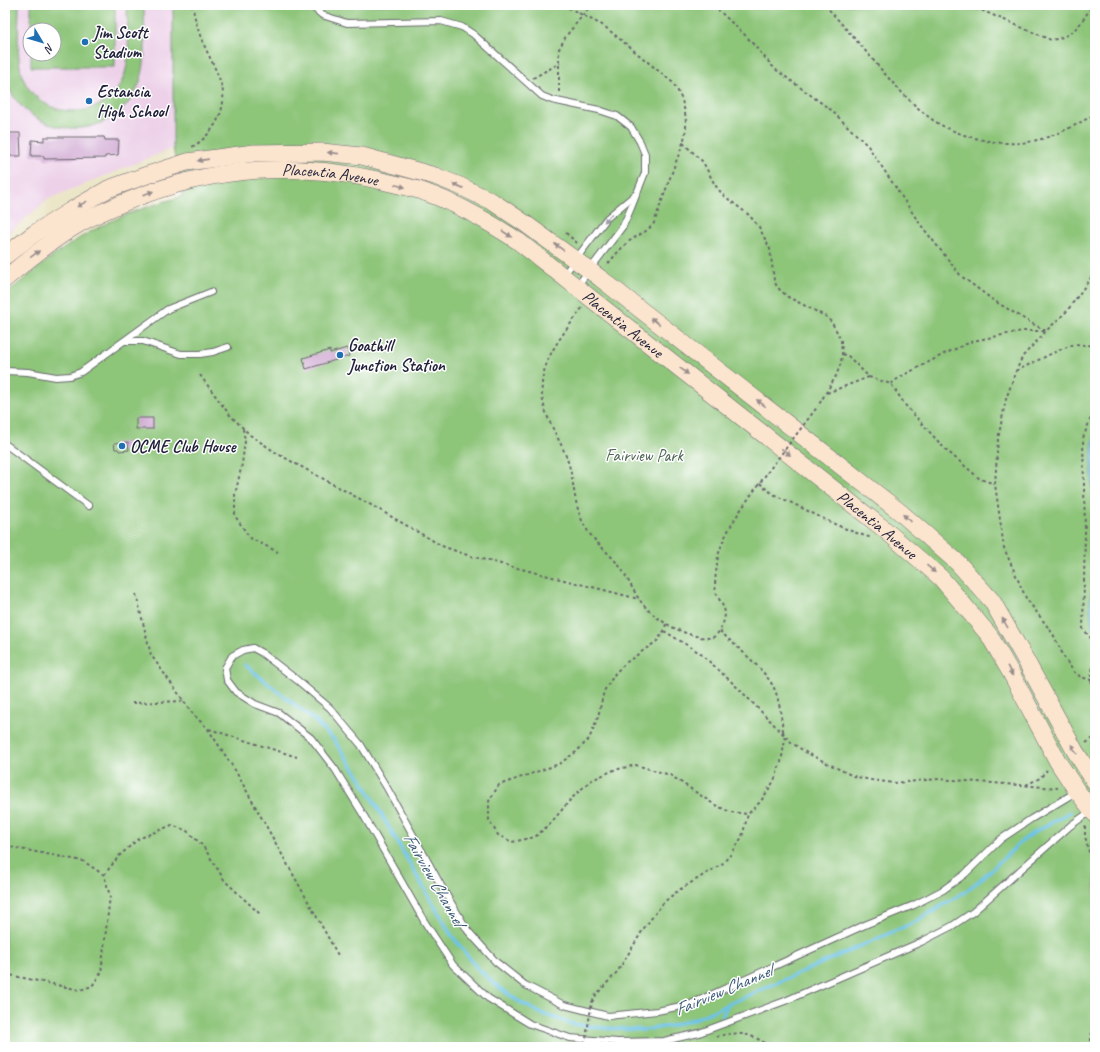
<svg xmlns="http://www.w3.org/2000/svg" width="1100" height="1052" font-family="Caveat,sans-serif">
<rect width="100%" height="100%" fill="#fff"/>
<filter id="ink" filterUnits="userSpaceOnUse"><feTurbulence type="fractalNoise" baseFrequency=".025" numOctaves="2"/><feDisplacementMap in="SourceGraphic" scale="8" xChannelSelector="R" yChannelSelector="G"/><feConvolveMatrix kernelMatrix="1 2 1 2 8 2 1 2 1" color-interpolation-filters="sRGB"/></filter>
<filter id="wash" filterUnits="userSpaceOnUse"><feTurbulence type="fractalNoise" baseFrequency=".012" numOctaves="4" result="noise"/><feDisplacementMap in="SourceGraphic" scale="16" xChannelSelector="R" yChannelSelector="G"/><feGaussianBlur stdDeviation="0.9" result="paint"/><feColorMatrix in="noise" values="0 0 0 0 0 0 0 0 0 0 0 0 0 0 0 0 0 1.4 0 .05"/><feComposite in="paint" operator="in"/></filter>
<g filter="url(#wash)">
<rect width="100%" height="100%" fill="#ece6c9"/>
<path fill="#edd1e9" fill-rule="evenodd" d="M5,5H173V148L48,199L5,236ZM30,30H54V54H30Z"/>
<path fill="#8dc579" stroke="#58745a" d="M5,5H19C19,25 16,57 22,75C37,120 102,124 122,81C132,60 127,28 127,5H144C144,32 149,64 137,89C110,145 27,140 6,81C4,74 5,64 5,57C5,39 5,22 5,5Z
M31,5H115V67H31V54H54V30H31Z
M173,5H1095V1047H5V295C36,269 68,242 105,224C129,212 156,204 183,196L173,148Z"/>
<path fill="#6cc3e9" stroke="#477292" d="M1095,433V534C1092,513 1092,491 1092,469C1092,457 1091,444 1095,433Z
M1095,543V630L1092,629L1090,605Z"/>
<g fill="none" stroke-linecap="round" stroke-linejoin="round">
<path stroke="#6cc3e9" stroke-width="3.5" d="M245,665L314,720L334,740L361,779L450,933L477,968L496,985L518,1001L540,1013L573,1024L604,1028L644,1030L670,1026L697,1018L915,922L966,891L981,879L1021,842L1033,833L1070,812
M722,1016L727,1005"/>
</g>
<g id="blocks">
<path fill="#cca1cf" d="M9,133H20L21,156H9Z
M44,137H104L105,140H119L118,155L105,156V158L44,159V156H31L32,140L44,141Z
M347,348L349,356L306,369L303,358L330,350V353Z
M136,418H153V429H136Z
M128,442L129,450L119,451L118,449H115L114,443Z"/>
</g>
</g>
<g filter="url(#ink)">
<use href="#blocks" fill-opacity="0" stroke="#69676d" stroke-width="1"/>
<g fill="none" stroke-linecap="round" stroke-linejoin="round">
<g stroke="#69676d" stroke-width="8">
<path id="service" d="M310,5L322,15L347,23L441,21L462,27L473,34L542,96L552,100L599,110L617,116L631,127L640,142L645,154V173L631,208L623,226L578,285
M563,276L607,218L636,194
M124,341H143L181,354H200L213,352L228,347
M5,371L28,372L56,377L70,376L81,372L168,309L211,292
M5,444L89,506
M1076,792L1031,819L1001,839L965,874L943,890L914,905L867,924L691,1004L657,1011L608,1016L564,1005L525,985L496,962L468,931L444,891L387,788L361,745L330,708L297,680L262,653L253,648L243,650L232,656L225,668L227,680L236,692L255,704L279,713L311,738L335,769L364,816L424,921L453,965L488,998L530,1024L570,1038L618,1042L664,1041L699,1033L785,1001L921,942L952,926L973,912L1070,826L1091,811"/>
</g>
<g stroke="#69676d" stroke-width="18">
<g id="secondary">
<path d="M5,256L35,233L70,211L108,189L147,175L187,162L254,153L322,152L362,156L435,176L460,186L493,202L523,222L600,278L900,512L957,562L992,601L1024,657L1075,751L1095,782"/>
<path id="s1" d="M5,279C26,261 48,243 72,228C88,218 106,210 123,203C213,165 301,160 395,184C406,187 417,189 427,193C459,204 489,222 518,241L884,529L941,578L989,635L1011,673L1058,762L1077,791L1095,814"/>
</g>
</g>
<path stroke="#69676d" stroke-width="2" stroke-dasharray="3 3" stroke-linecap="butt" d="M192,5C194,14 196,23 199,32C205,51 217,68 222,87C228,110 212,136 192,147
M563,5L604,26L672,82C681,93 686,110 686,125C686,138 680,152 675,164C668,184 661,203 654,223C648,232 639,234 631,240C621,247 614,257 606,266
M713,5L747,37L775,69L831,110L868,146L920,224L961,276L993,300L1031,323L1046,331
M825,5C840,22 854,38 869,55C888,78 907,100 930,118C954,136 999,147 1028,142C1052,138 1075,126 1095,114
M916,5L981,10L1051,40C1073,37 1082,23 1092,5
M533,78L560,63
M559,92V49L566,36L591,5
M683,143L703,162L715,185L723,195L749,215L759,227L770,249L774,280L777,287L788,297L827,317L832,323L837,332L841,341L842,354L841,363L836,376L818,406
M566,233L577,243
M1095,272L1067,311L1046,331L1023,356L1016,371L1006,399L998,439L995,484L1004,548L1026,598L1053,634L1065,659L1074,672L1081,677L1091,680L1095,678
M582,308C564,334 539,360 542,394C544,418 558,435 566,456C574,476 573,499 581,518C588,537 604,548 617,563C626,574 631,587 639,599C653,620 686,638 712,638C717,635 719,632 722,626C729,608 722,608 716,592C714,584 716,573 717,564C719,535 750,497 767,473
M1093,346L1095,341
M842,354L848,356L869,377L891,384L906,406L945,449L980,479L995,484
M1016,371L1059,350L1075,344L1095,346
M200,375L229,414L250,435L278,454L380,510L442,546L470,556L639,599
M891,384L900,377L944,354L973,341L1022,331H1045
M827,393L869,377
M1095,414L1090,420L1083,438L1085,532L1083,629L1095,643
M243,429L245,441L242,464L235,495V516L250,538L278,552
M760,483C770,494 781,498 794,504C820,517 844,530 872,538
M136,594L151,655L193,714L208,729L235,770L339,957
M666,624L664,631L657,641L627,662L616,672L604,691L598,717L589,739L576,752L559,764L499,785L489,801V820L498,835L512,842L535,837L550,824L571,799L590,781L614,770L636,765L670,775L715,805L730,812L748,814
M664,631L700,653L738,688L792,743L807,753L853,776L871,780L894,783L939,779L1058,788
M720,631C735,646 765,669 774,688C780,701 781,717 783,731
M1095,650L1091,680L1095,696
M132,703L184,701
M1095,721V726
M209,729L297,757
M1086,743L1095,737
M1026,785L1040,778L1047,770
M1085,826V836L1091,860L1095,892
M5,846L83,861L104,875L110,896L101,973L92,986L80,990L5,974
M104,875L119,856L138,839L172,825L187,831L203,846L225,881L261,915
M592,1002L596,995L618,971L644,928L664,902L679,890L722,864L732,853L742,837L748,814L761,801L774,781L781,762L785,740
M716,1037C738,1030 753,1034 771,1047
M683,1047L689,1045
M1090,1047L1095,1010"/>
<use href="#service" stroke="#fff" stroke-width="6"/>
<use href="#secondary" stroke="#fbe5cf" stroke-width="17"/>
<path stroke="#69676d" stroke-width="2" stroke-dasharray="3 3" stroke-linecap="butt" d="M767,473L818,406
M783,731L785,740
M585,1044L592,1002"/>
</g>
<defs><path id="oneway-solid" d="M-6-.8H1V-3.2L6.5 0L1 3.2V.8H-6Z"/></defs>
<g fill="#998d8c">
<use href="#oneway-solid" transform="translate(333 153) rotate(-174)"/>
<use href="#oneway-solid" transform="translate(203 160) rotate(172)"/>
<use href="#oneway-solid" transform="translate(400 186) rotate(14)"/>
<use href="#oneway-solid" transform="translate(458 186) rotate(-157)"/>
<use href="#oneway-solid" transform="translate(148 193) rotate(-19)"/>
<use href="#oneway-solid" transform="translate(82 204) rotate(151)"/>
<use href="#oneway-solid" transform="translate(507 234) rotate(33)"/>
<use href="#oneway-solid" transform="translate(559 247) rotate(-143)"/>
<use href="#oneway-solid" transform="translate(35 254) rotate(-36)"/>
<use href="#oneway-solid" transform="translate(655 321) rotate(-142)"/>
<use href="#oneway-solid" transform="translate(684 371) rotate(38)"/>
<use href="#oneway-solid" transform="translate(761 403) rotate(-142)"/>
<use href="#oneway-solid" transform="translate(786 452) rotate(38)"/>
<use href="#oneway-solid" transform="translate(907 518) rotate(-139)"/>
<use href="#oneway-solid" transform="translate(931 569) rotate(41)"/>
<use href="#oneway-solid" transform="translate(1005 623) rotate(-120)"/>
<use href="#oneway-solid" transform="translate(1010 671) rotate(61)"/>
<use href="#oneway-solid" transform="translate(1074 749) rotate(-120)"/>
</g>
<use fill="#9c9ca7" href="#oneway-solid" transform="translate(608 218) rotate(132)"/>
</g>
<g fill="#1f6fb2" stroke="#fff" stroke-width="1.5">
<circle cx="85" cy="42" r="4"/>
<circle cx="89" cy="101" r="4"/>
<circle cx="340" cy="355" r="4"/>
<circle cx="122" cy="446" r="4"/>
</g>
<g text-anchor="middle" dominant-baseline="central" stroke-width="3" stroke-linejoin="round" paint-order="stroke">
<g font-size="17" font-weight="bold" fill="#22223b" stroke="#fff" text-anchor="start">
<text x="93" y="32">Jim Scott<tspan x="93" dy="20">Stadium</tspan></text>
<text x="97" y="91">Estancia<tspan x="97" dy="20">High School</tspan></text>
<text x="348" y="345">Goathill<tspan x="348" dy="20">Junction Station</tspan></text>
<text x="130" y="446">OCME Club House</text>
</g>
<g font-size="17" fill="#22223b" stroke="#fff">
<text stroke="none"><textPath href="#s1" startOffset="353">Placentia Avenue</textPath></text>
<text stroke="none"><textPath href="#s1" startOffset="689">Placentia Avenue</textPath></text>
<text stroke="none"><textPath href="#s1" startOffset="1013">Placentia Avenue</textPath></text>
</g>
<g font-size="17" fill="#4d6354" stroke="#fff">
<text x="644" y="455">Fairview Park</text>
</g>
<g font-size="18" font-style="italic" fill="#3c5a78" stroke="#fff">
<text transform="translate(434 879) rotate(60)">Fairview Channel</text>
<text transform="translate(723 990) rotate(-23)">Fairview Channel</text>
</g>
</g>
<rect width="1100" height="1052" fill="none" stroke="#fff" stroke-width="20"/>
<g transform="translate(42 42) rotate(128)"><circle r="19" fill="#ffffff" stroke="#a7a7b1"/>
<path d="M0-3L7 15L0 10L-7 15Z" fill="#1f6fb2"/>
<text y="-6" font-size="11" font-weight="bold" text-anchor="middle" fill="#22223b">N</text>
</g>
</svg>
